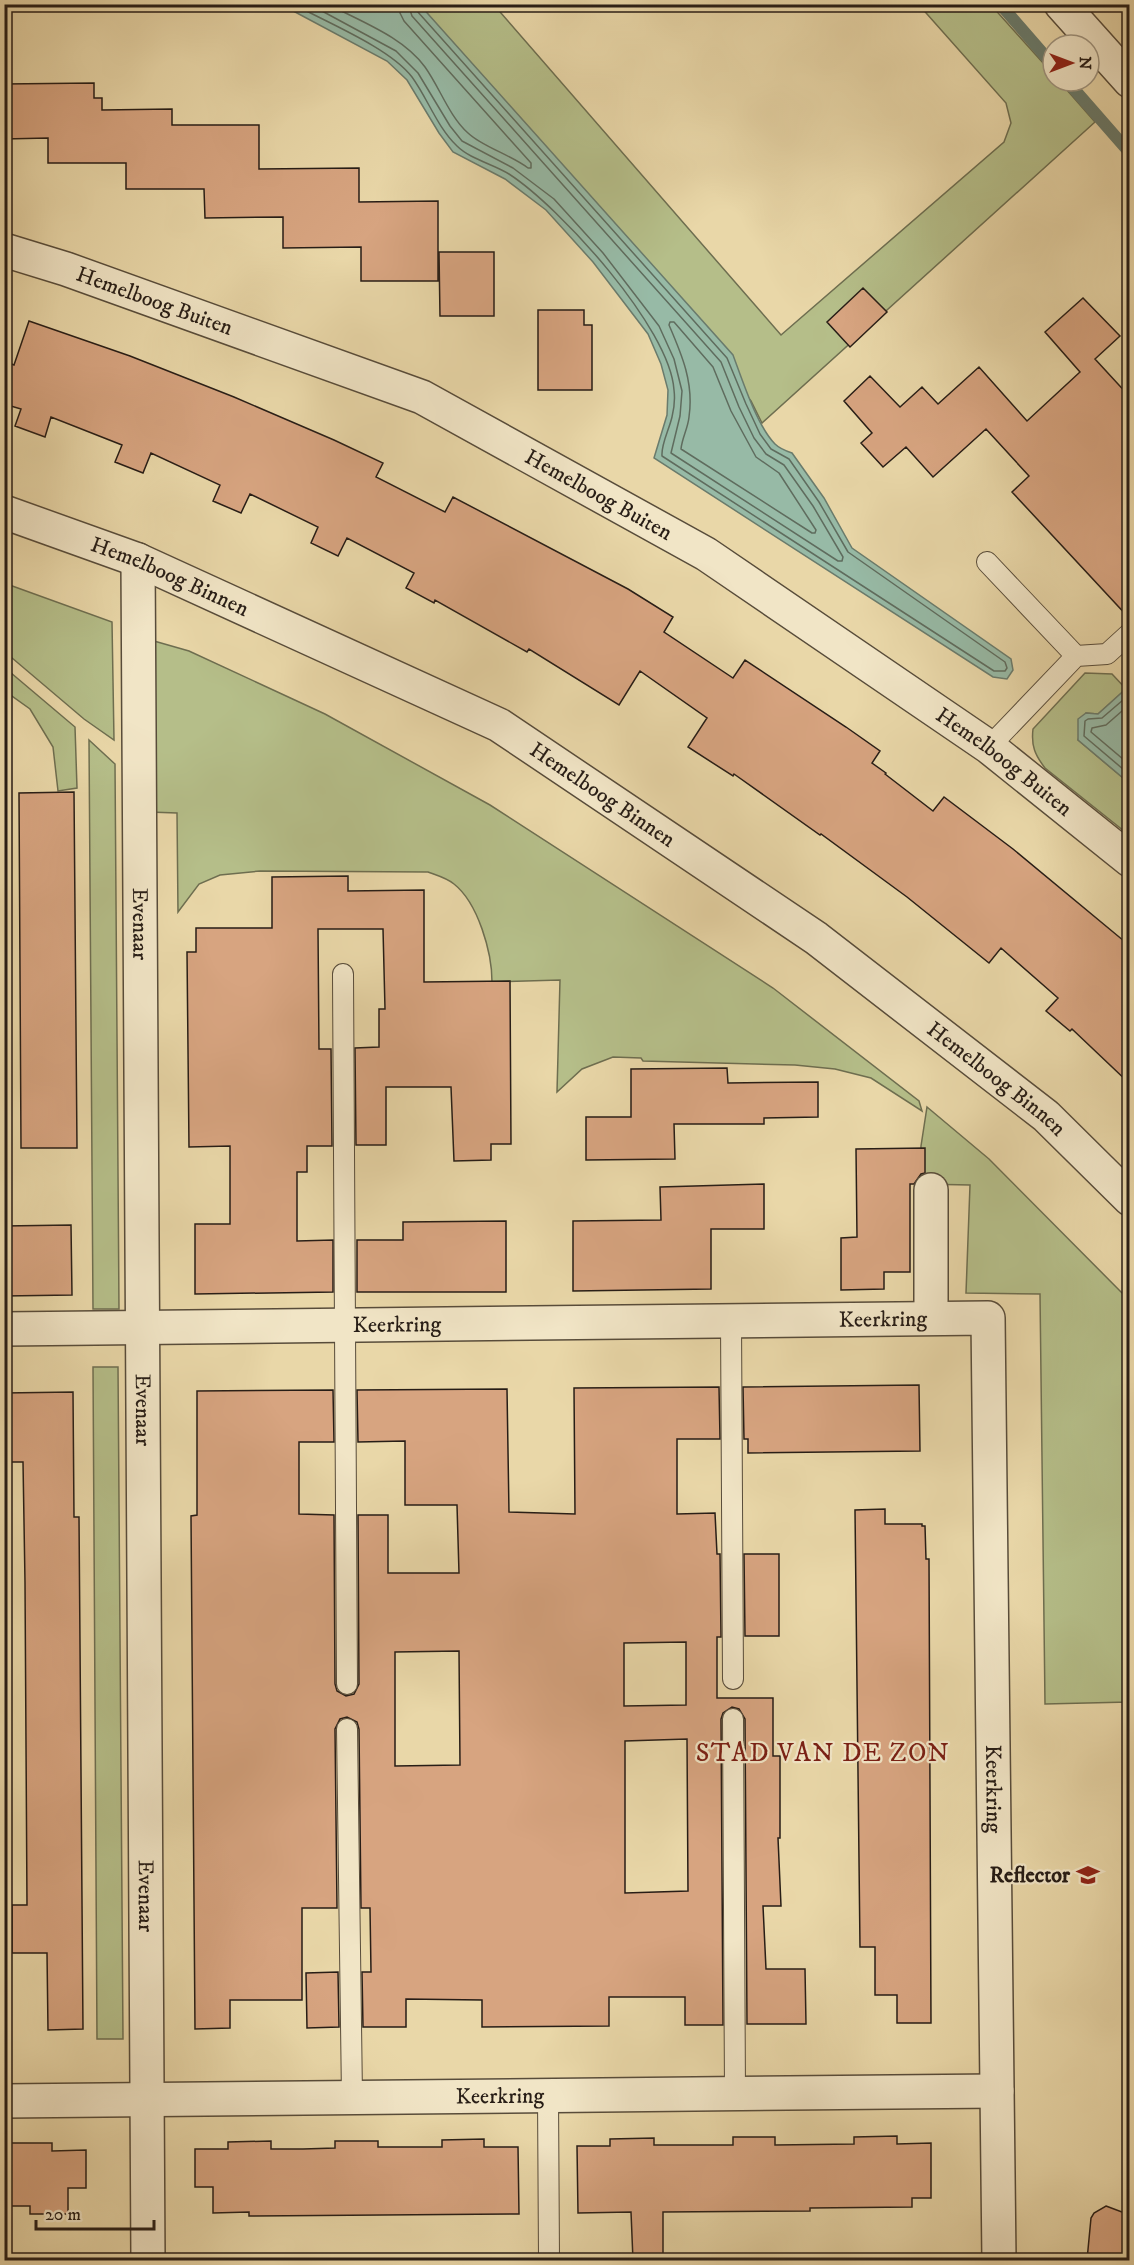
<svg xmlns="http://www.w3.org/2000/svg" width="1134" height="2265" font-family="'IM FELL DW Pica',serif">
<rect width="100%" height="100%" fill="#e9d7a8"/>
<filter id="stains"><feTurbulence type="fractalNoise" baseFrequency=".00333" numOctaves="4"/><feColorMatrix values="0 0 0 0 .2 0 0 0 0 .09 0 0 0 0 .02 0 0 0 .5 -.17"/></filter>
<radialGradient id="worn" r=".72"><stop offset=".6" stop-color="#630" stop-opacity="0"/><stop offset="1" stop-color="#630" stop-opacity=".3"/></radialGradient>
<path fill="#b5be89" stroke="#6e6e50" stroke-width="1.5" d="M420,5H494L781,335L1004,142L1011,123L1006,103L919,5H991L1053,74V81H1059L1095,122L762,423L751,401Z
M4,583L112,622L114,740L84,719L5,652Z
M147,639L189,651L325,714L490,805L773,988L919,1101L922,1111L871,1078L835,1069L795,1065L643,1061L641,1058L613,1057L582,1069L557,1092L560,980L492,982C492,952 478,903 454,884C447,878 436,875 428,872L260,871L220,875L199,884L178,912L177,813L149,812Z
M4,667L75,727L77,788L58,791L53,747L30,709L5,691Z
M1085,673L1112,674L1126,689L1098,714L1086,713L1078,740L1129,783V835L1045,768C1035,755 1031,746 1033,729Z
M89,740L115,764L119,1309H93Z
M927,1107L989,1159L1129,1300V1702L1045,1704L1040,1294L966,1293L970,1185L920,1184L921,1146Z
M93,1367H118L123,2039H97Z"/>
<path fill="#97baa6" stroke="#6a7b6c" stroke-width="1.5" d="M282,5H420L733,355C742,379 757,426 775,444C780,449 786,451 792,453L824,498L852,548L1011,659L1013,670L1007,679L993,677L654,458L667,415L668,390L661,364L648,334L593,262L546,210L505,179L453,152L439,133L407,80L387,61Z
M1129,686V783L1078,740V719L1086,713L1098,714Z"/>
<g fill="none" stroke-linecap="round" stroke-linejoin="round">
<path stroke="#5f6c5e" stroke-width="1.5" d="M293,4C326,22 390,48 412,77C428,99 437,127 457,146C470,159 493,164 509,174C560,207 670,328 674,390C675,398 674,409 672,417C669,430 661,444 662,456L994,671H1005L1007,668L1005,662L848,552L819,502L789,459L771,449L760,434L746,404L727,358L417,11L416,4
M309,4L396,51L418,73L450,126L462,141L513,168L554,199L603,253L659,326L674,359L682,391L680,416L671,453L838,561H842L843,557L813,506L784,465L766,454L754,438L739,407L721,362L412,16L408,4
M328,4C361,22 402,36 425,67C440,88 449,116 468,133C481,146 511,155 528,168H531V163L404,21L400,13L399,4
M670,322H674L713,367L731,411L756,457L779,473L816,530L815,533H812L681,449C682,438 688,428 689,417C694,383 682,355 669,325Z
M1130,694L1102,718L1088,719L1085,721L1084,736L1130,775
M1130,704L1106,725L1092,728L1091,732L1130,765"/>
<path stroke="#6a7b6c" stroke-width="12" d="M1000,4L1053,65
M1067,81L1130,153"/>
</g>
<path fill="#d7a480" stroke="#271d16" stroke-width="1.5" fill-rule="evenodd" d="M94,83V98H102V110L172,109V125H259V169L359,168V202L438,201V281H361V247L283,248V217L205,218L204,189H126V163H48V138L4,139V84Z
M439,252H494V316H440Z
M863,288L887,312L850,347L827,322Z
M1083,298L1120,336L1095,359L1130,397V619L1012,492L1029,476L986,429L933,477L906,447L883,467L861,443L872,433L844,401L870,376L900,407L922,387L938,404L979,367L1027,421L1080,372L1045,332Z
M538,310H584V325H592V390H538Z
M29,321L130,356L234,397L334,440L383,463L376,477L445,512L453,497L628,589L673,617L664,632L733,678L745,660L846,727L880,751L872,763L886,773L885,774L933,811L944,797L1013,849L1130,946V1084L1072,1029L1070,1031L1046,1011L1058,998L1001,948L989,963L907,897L821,834L820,835L734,774L733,776L688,747L707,718L640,671L619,705L529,649L527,652L435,600L434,603L406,588L414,573L347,538L338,556L311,543L318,527L250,494L241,513L213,501L220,485L151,453L143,473L115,462L122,445L51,417L45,437L15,426L21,409L4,404V361L14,365Z
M74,792L77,1148H21L19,793Z
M348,876V891L424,890V982L510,981L511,1144H491V1160L454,1161L451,1087H386V1145H356L355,1048L379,1047V1009H385L383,929H318L319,1049H331L332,1146H307V1172H297V1241L333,1240V1292L195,1294V1224H230V1146L189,1147L187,952H196V928H272V877Z
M727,1068L728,1083L818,1082V1117L764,1118V1124H674L675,1159L586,1160V1117H631V1069Z
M925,1148V1173L921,1174L914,1184H910V1272H884V1289L841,1290V1238L857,1237L856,1149Z
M764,1184V1229H711V1289L573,1291V1221L661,1220L660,1187Z
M506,1221V1292H357V1240H403V1222Z
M71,1225L72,1295L4,1296V1226Z
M919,1385L920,1451L748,1453V1439H744L743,1387Z
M719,1387L720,1439H677V1514L715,1513L717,1554H720L721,1637H717V1698H773V1756H780V1838H778L781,1906H763L766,1969H805L806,2024H747L745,1719L739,1709L732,1707L723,1713L721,1719L723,2025H685V1997H609V2026L482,2027V2000L406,1999V2027H363L362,1972H371L370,1908H361L359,1729L357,1722L347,1717L340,1719L335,1729L337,1908H302V2000H230V2028L195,2029L191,1516L197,1515V1391L333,1390L334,1442H299V1514L334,1515L335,1684L337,1691L346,1696L354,1694L359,1684L358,1515H388V1573H459L457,1505H405V1441L358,1442L357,1390L507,1389L509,1512L575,1514L574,1388ZM686,1642V1705L624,1706V1643ZM459,1651L460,1765L395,1766V1652ZM687,1739L688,1891L625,1893V1741Z
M73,1392L74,1517H79L83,2029L48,2030L47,1953H12V1905H27L25,1582L23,1462H4V1393Z
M885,1509V1524H922V1526H925L926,1559H929L931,2023H897V1995H875V1947H860L855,1510Z
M744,1554H779V1636H745Z
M338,1972L339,2027L307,2028L306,1973Z
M897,2136V2144L931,2143V2198H912V2207L810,2208V2211L663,2212V2260H633L631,2212L578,2213L577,2146H610V2139L654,2138V2145H733V2137H775V2145L854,2144V2137Z
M484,2139V2147H518L519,2214L249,2216V2212L213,2213V2187H195V2149H228V2142L271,2141V2149H303L335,2148V2141H378V2147H442V2140Z
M10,2143H52V2151L86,2150V2188H68V2214H30V2206H4V2151H10Z
M1106,2206L1130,2215V2260H1087L1091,2218L1094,2213Z"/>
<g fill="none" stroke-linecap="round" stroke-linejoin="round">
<g stroke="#584c3a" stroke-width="22">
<path id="service" d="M987,562L1076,656L989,747
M1076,656L1107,654L1130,633
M343,974L347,1684
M731,1320L733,1679
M733,1719L735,2093
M347,1729L352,2097
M548,2095L549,2260"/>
</g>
<g stroke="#584c3a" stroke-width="36">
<g id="minor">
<path d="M1061,4L1130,81"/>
<path id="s1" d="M4,250L66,269L422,397L706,554L989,747L1130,860"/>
<path id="s2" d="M4,512L138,560L499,725L816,938L1046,1116L1130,1199"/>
<path id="s3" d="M138,560L148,2260"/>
<path d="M931,1190V1318"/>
<path id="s4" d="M4,1329L988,1318L999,2260"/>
<path id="s5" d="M4,2101L997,2091"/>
</g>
</g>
<use href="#service" stroke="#f1e5c6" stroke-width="20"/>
<use href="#minor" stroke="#f1e5c6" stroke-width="33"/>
</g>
<defs>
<g id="school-bare" transform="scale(1.8)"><path d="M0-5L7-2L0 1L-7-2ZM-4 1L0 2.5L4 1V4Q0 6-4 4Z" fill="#8f2418" stroke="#f1e5c6" stroke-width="2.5" paint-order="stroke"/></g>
</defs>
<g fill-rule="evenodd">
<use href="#school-bare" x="1088" y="1875"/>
</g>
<g text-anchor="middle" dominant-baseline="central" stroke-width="4.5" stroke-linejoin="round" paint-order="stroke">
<g font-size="22" fill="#271d16" stroke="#f1e5c6">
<text stroke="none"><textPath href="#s1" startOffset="159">Hemelboog Buiten</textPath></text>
<text stroke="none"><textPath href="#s1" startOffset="645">Hemelboog Buiten</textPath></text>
<text stroke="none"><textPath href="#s2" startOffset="178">Hemelboog Binnen</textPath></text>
<text stroke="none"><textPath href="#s1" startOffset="1131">Hemelboog Buiten</textPath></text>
<text stroke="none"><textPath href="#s2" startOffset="664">Hemelboog Binnen</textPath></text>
<text stroke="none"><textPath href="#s3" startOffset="364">Evenaar</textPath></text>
<text stroke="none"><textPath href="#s2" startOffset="1150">Hemelboog Binnen</textPath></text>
<text stroke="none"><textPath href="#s4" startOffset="879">Keerkring</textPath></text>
<text stroke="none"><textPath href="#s4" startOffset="393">Keerkring</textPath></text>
<text stroke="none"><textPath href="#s3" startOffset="850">Evenaar</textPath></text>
<text stroke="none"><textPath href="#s4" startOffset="1455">Keerkring</textPath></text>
<text stroke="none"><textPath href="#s3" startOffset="1336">Evenaar</textPath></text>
<text stroke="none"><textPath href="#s5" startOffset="496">Keerkring</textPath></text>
</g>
<g font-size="22" font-weight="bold" fill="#271d16" stroke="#f1e5c6" text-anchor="end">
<text x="1070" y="1875">Reflector</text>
</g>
<g font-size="26" letter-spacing="1.5" fill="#7a1f14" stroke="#f1e5c6">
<text x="823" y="1753">STAD VAN DE ZON</text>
</g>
</g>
<rect width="1134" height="2265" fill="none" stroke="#e9d7a8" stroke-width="24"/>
<rect x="6" y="6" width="1122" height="2253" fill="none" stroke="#271d16" stroke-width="3"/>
<rect x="12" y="12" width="1110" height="2241" fill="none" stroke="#271d16" stroke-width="1.5"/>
<g transform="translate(1071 63) rotate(90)"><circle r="28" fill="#f1e5c6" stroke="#a09580" stroke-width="1.5"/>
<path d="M0-4.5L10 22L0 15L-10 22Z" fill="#8f2418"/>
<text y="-9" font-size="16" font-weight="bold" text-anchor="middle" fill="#271d16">N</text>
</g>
<path d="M36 2220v9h118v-9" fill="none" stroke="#271d16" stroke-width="3"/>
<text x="45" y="2220" font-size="18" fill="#271d16" stroke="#f1e5c6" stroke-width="4.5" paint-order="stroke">20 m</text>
<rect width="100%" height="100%" filter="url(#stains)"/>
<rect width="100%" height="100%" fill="url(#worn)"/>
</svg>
